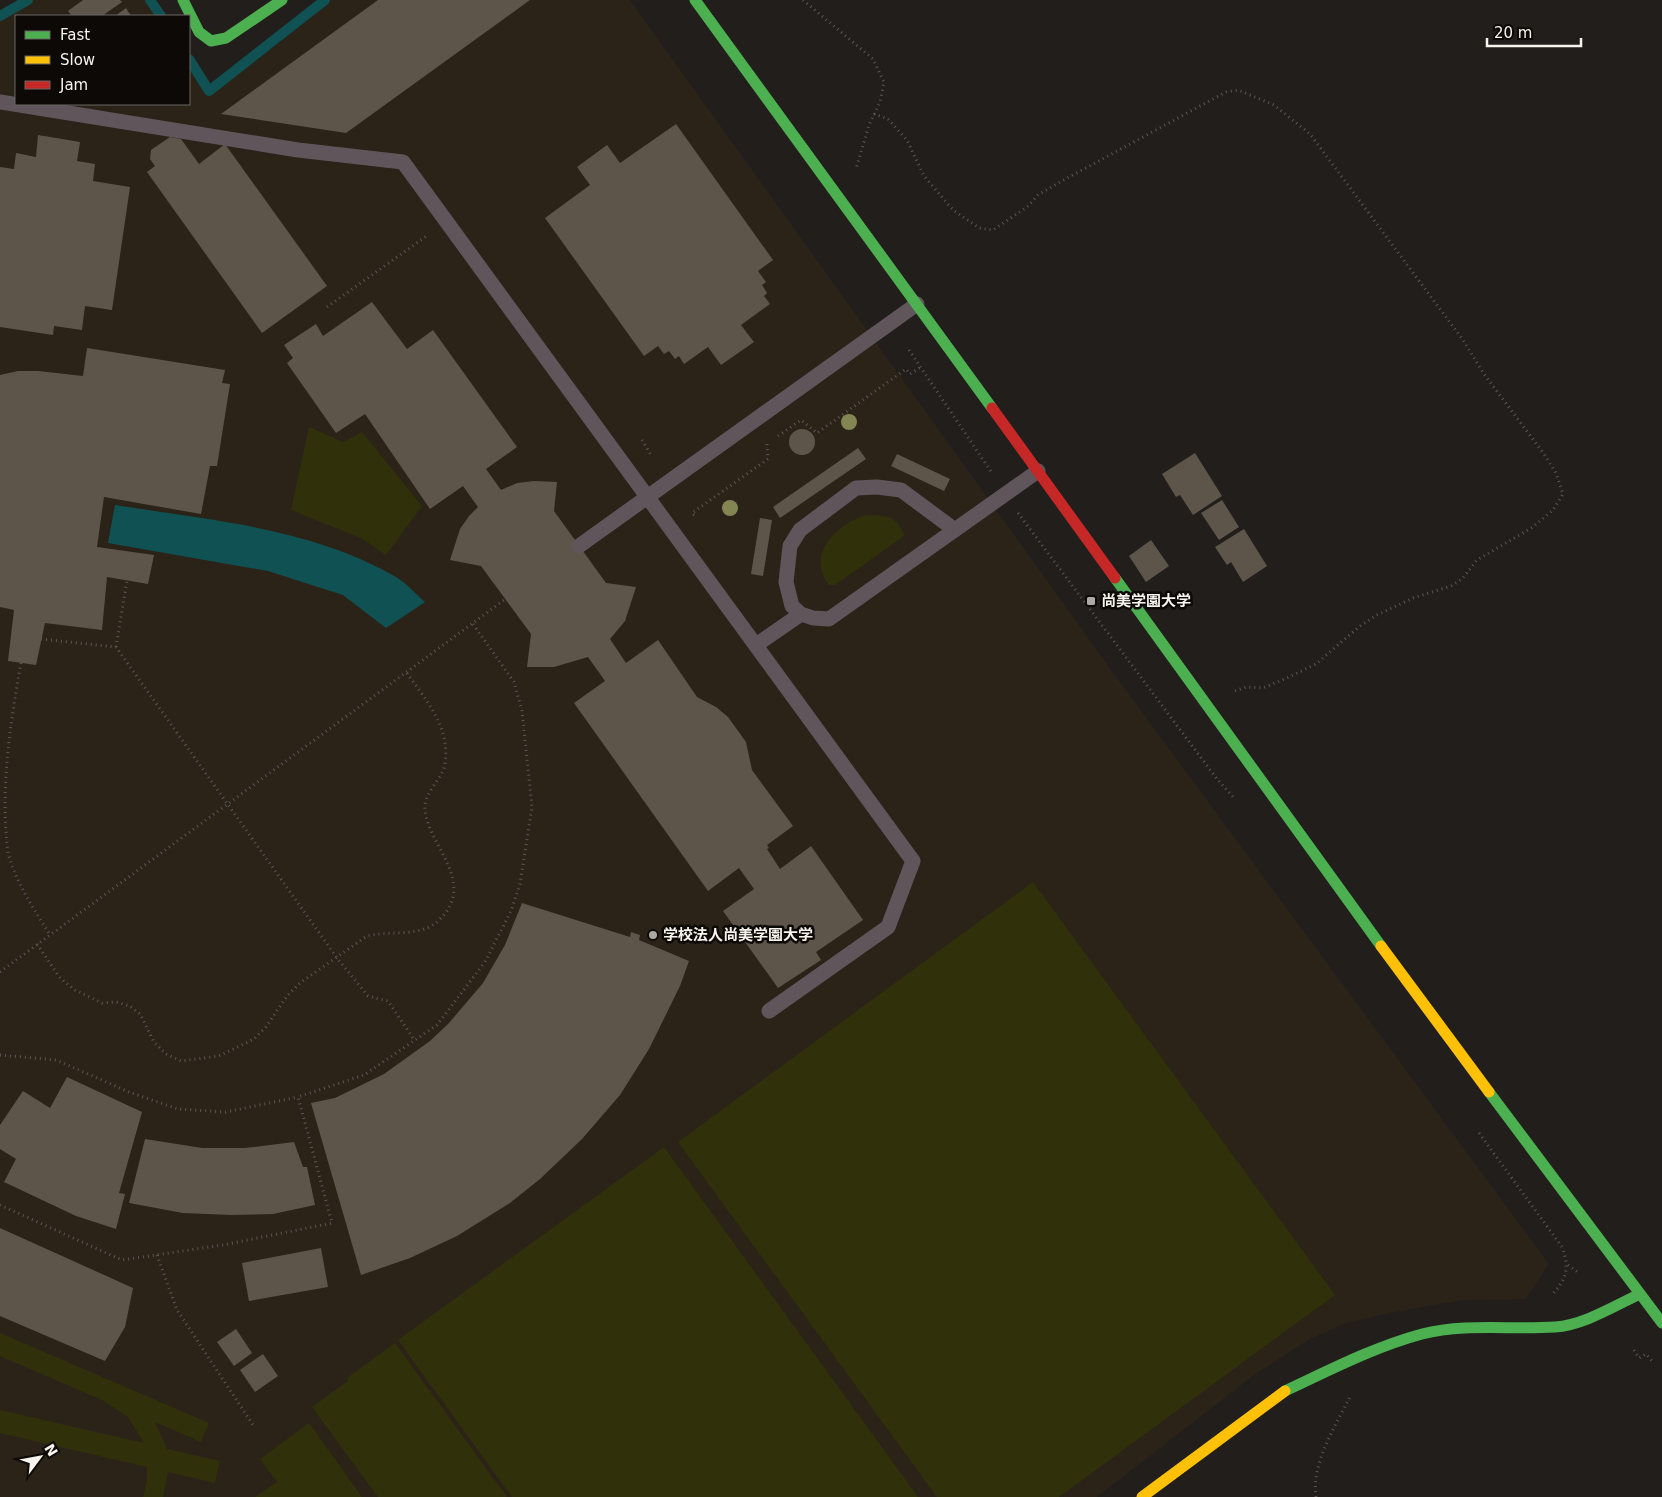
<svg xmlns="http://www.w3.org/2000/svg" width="1662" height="1497" font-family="'DejaVu Sans','Noto Sans JP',sans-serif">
<rect width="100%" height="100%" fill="#211e1b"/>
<path fill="#2b2318" d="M35,0H145L156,16H16V104H189V68L207,97L279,43L330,0H630L1120,682L1549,1264L1526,1299L1463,1300L1394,1312L1346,1323L1308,1340L1253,1376L1097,1497H0V20Z"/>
<path fill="#30300b" d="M309,427L343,442L362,432L422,506L386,555L361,538L291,510Z
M866,515C885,515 899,516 904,536L835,585H829C805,554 837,524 866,515Z
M1033,882L1335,1295L1059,1497H937L678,1142Z
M664,1147L918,1497H512L398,1340Z
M0,1333L209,1423L201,1442L155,1422L167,1449L220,1461L215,1483L168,1472L163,1497H143L147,1481V1467L0,1433V1410L144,1443L128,1417L102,1400L0,1356Z
M395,1343L507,1497H378L312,1407L348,1381L347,1378Z
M309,1423L362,1497H255L277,1482L260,1459Z"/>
<path fill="#105253" d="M115,505C209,520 312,528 396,577C406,583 416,594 425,602L386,628L343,595L268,571L108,543Z"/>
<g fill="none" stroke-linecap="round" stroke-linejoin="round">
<path stroke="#105253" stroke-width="10" d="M150,0L161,16
M0,16L28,0
M189,59L209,91L325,0"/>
</g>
<path fill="#5d554a" d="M83,0H120L122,2L102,16H72L68,11Z
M378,0H530L346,133L221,114Z
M126,8L131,16H115Z
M676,124L773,260L758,271L766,282L762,285L767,293L764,296L770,304L741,325L754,342L721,365L708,347L684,364L679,356L675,359L669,351L664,354L658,346L644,356L545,218L590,185L577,167L607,145L620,163Z
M38,135L80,142L77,161L95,164L93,181L130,187L112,310L85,306L82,330L54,326L53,335L0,327V167L14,169L16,153L36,157Z
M170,137L181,139L199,164L225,144L327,286L262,333L147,172L155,166L150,159L151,150Z
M372,302L407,349L433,330L517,447L486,469L501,490L517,483L534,481L557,482L554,511L606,583L636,587L625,621L610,639L626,663L658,640L697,697L716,707L728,717L746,742L752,770L793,826L767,845L769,848L767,849L780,869L811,846L863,920L816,952L821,960L778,988L723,911L754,889L739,868L708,891L574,703L605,681L588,657L554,667H527L531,634L481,566L450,560L460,529L469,516L478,507L463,486L430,509L365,414L336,433L287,363L293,358L284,345L316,324L323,336Z
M87,348L225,370L222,383L230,384L217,466H210L201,514L104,497L97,547L154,555L148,584L107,577L102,630L45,623L36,665L8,661L14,610L0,607V375L18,371H38L83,376Z
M789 442a13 13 0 1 1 26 0a13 13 0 1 1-26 0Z
M858,448L866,459L780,518L773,507Z
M1195,453L1222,496L1193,515L1180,495L1176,497L1162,474Z
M897,454L950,479L944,491L891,466Z
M1222,500L1239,527L1219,540L1201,513Z
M760,518L772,520L763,576L751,574Z
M1244,529L1267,566L1243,582L1231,562L1227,565L1215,547Z
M1151,540L1169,566L1146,582L1129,556Z
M522,903L630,937L631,932L640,935L639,940L689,961L680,986L649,1049L620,1095L582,1139L540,1179L510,1203L457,1236L410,1258L361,1275L311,1103L335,1098L384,1074L430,1041L449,1023L483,983L505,945Z
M67,1077L142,1112L119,1193L125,1194L116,1229L76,1216L4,1182L16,1159L0,1149V1125L23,1091L50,1108Z
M145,1139L202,1148H245L294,1142L303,1167H307L315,1205L273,1214L231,1215L183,1213L129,1203Z
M0,1228L133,1288L125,1327L105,1361L0,1316Z
M321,1248L328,1287L249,1301L242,1263Z
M236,1329L252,1353L234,1366L217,1342Z
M263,1354L278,1376L255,1392L240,1370Z"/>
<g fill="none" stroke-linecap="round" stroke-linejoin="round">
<path stroke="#5d5658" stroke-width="3" stroke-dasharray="1 4" stroke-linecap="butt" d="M803,0L873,59L884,82L880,102L869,125L856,169
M874,114L888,119L907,140L924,176L953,210L979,228L993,230L1027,207L1038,195L1060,182L1226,92L1238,90L1274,105L1310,134L1463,340L1484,374L1544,454L1556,473L1563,494L1553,510L1533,527L1477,560L1462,579L1451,586L1413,598L1377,615L1360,626L1316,664L1287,678L1263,688L1246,687L1232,692
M327,307L428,235
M909,350L992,473
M778,436L801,420L817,433L906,369L910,374L921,367
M642,440L652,457
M1018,513L1217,779L1233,797
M694,515L692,513L768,459L767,444L769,442
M41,639L116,647L337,958L368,996L388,1001L415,1041
M116,647L127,580
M21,663C10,724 0,790 8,853C16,883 34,909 50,935
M37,944L60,978L75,990L102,1003L116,1002L130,1006L140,1014L154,1042L166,1054L181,1061L219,1056L254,1039L266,1027L287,996L300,983L367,936C390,930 421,938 439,920C480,881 423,842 425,805C426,792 440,780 444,768C453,730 426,700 406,672
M0,972L561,558
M0,1055L56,1060L129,1092L178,1109L226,1112L298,1097
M1479,1133L1562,1247C1570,1269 1567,1278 1551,1296
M0,1205L122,1260L223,1245L332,1223L298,1097L364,1075L437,1025L485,962L511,911L520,884L532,807L522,711L514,682L473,624
M157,1255L177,1310L255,1428
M1568,1265L1579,1273
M1634,1350L1639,1358L1646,1354L1653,1362
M1316,1497C1311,1463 1336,1425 1351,1395"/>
<path stroke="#61555c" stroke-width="15" d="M0,102L298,150L403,162C575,394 745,627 913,861L888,927L769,1011
M955,530L901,490L877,487L856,488L800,530L790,546L786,582L792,606L801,614L813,618L829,619L1038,471
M579,546L917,304
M756,645L801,614"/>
<path stroke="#4caf50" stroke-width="11" d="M183,0L199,32L211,41L226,38L282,0
M695,0L992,408
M1115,578L1381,946
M1489,1092L1662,1323
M1285,1391C1330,1370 1374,1347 1422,1334C1466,1323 1511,1330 1555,1327C1584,1325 1614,1306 1640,1294"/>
<path stroke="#ffc107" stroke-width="11" d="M1381,946L1489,1092
M1142,1497L1285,1391"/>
<path stroke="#c62828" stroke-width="11" d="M992,408L1115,578"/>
</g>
<g fill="#838553">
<circle cx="849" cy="422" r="8"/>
<circle cx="730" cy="508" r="8"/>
</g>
<g fill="#aca9a4" stroke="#0c0907" stroke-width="2">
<rect x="1086" y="596" width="10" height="10" rx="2.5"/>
<circle cx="653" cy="935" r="5"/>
</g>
<g text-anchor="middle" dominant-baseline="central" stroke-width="5" stroke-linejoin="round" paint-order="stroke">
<g font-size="15" font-weight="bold" fill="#f7f4ee" stroke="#0c0907" text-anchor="start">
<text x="1101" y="601">尚美学園大学</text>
<text x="663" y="935">学校法人尚美学園大学</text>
</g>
</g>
<rect x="15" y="15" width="175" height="90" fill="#0c0907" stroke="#6a6763"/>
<rect x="25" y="31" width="25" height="8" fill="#4caf50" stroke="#6a6763"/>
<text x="60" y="40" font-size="15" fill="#f7f4ee">Fast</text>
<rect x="25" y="56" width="25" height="8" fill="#ffc107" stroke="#6a6763"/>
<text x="60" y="65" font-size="15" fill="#f7f4ee">Slow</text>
<rect x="25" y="81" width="25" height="8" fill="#c62828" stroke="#6a6763"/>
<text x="60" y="90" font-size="15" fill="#f7f4ee">Jam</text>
<g transform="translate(40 1457) rotate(58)" stroke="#0c0907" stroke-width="4" paint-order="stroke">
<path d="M0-4L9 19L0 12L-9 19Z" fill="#f7f4ee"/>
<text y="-8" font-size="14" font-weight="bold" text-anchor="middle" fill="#f7f4ee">N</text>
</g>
<path d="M1487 38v8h94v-8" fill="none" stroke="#f7f4ee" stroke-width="2.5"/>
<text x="1494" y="38" font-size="15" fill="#f7f4ee" stroke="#0c0907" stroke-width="4" paint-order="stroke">20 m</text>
</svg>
